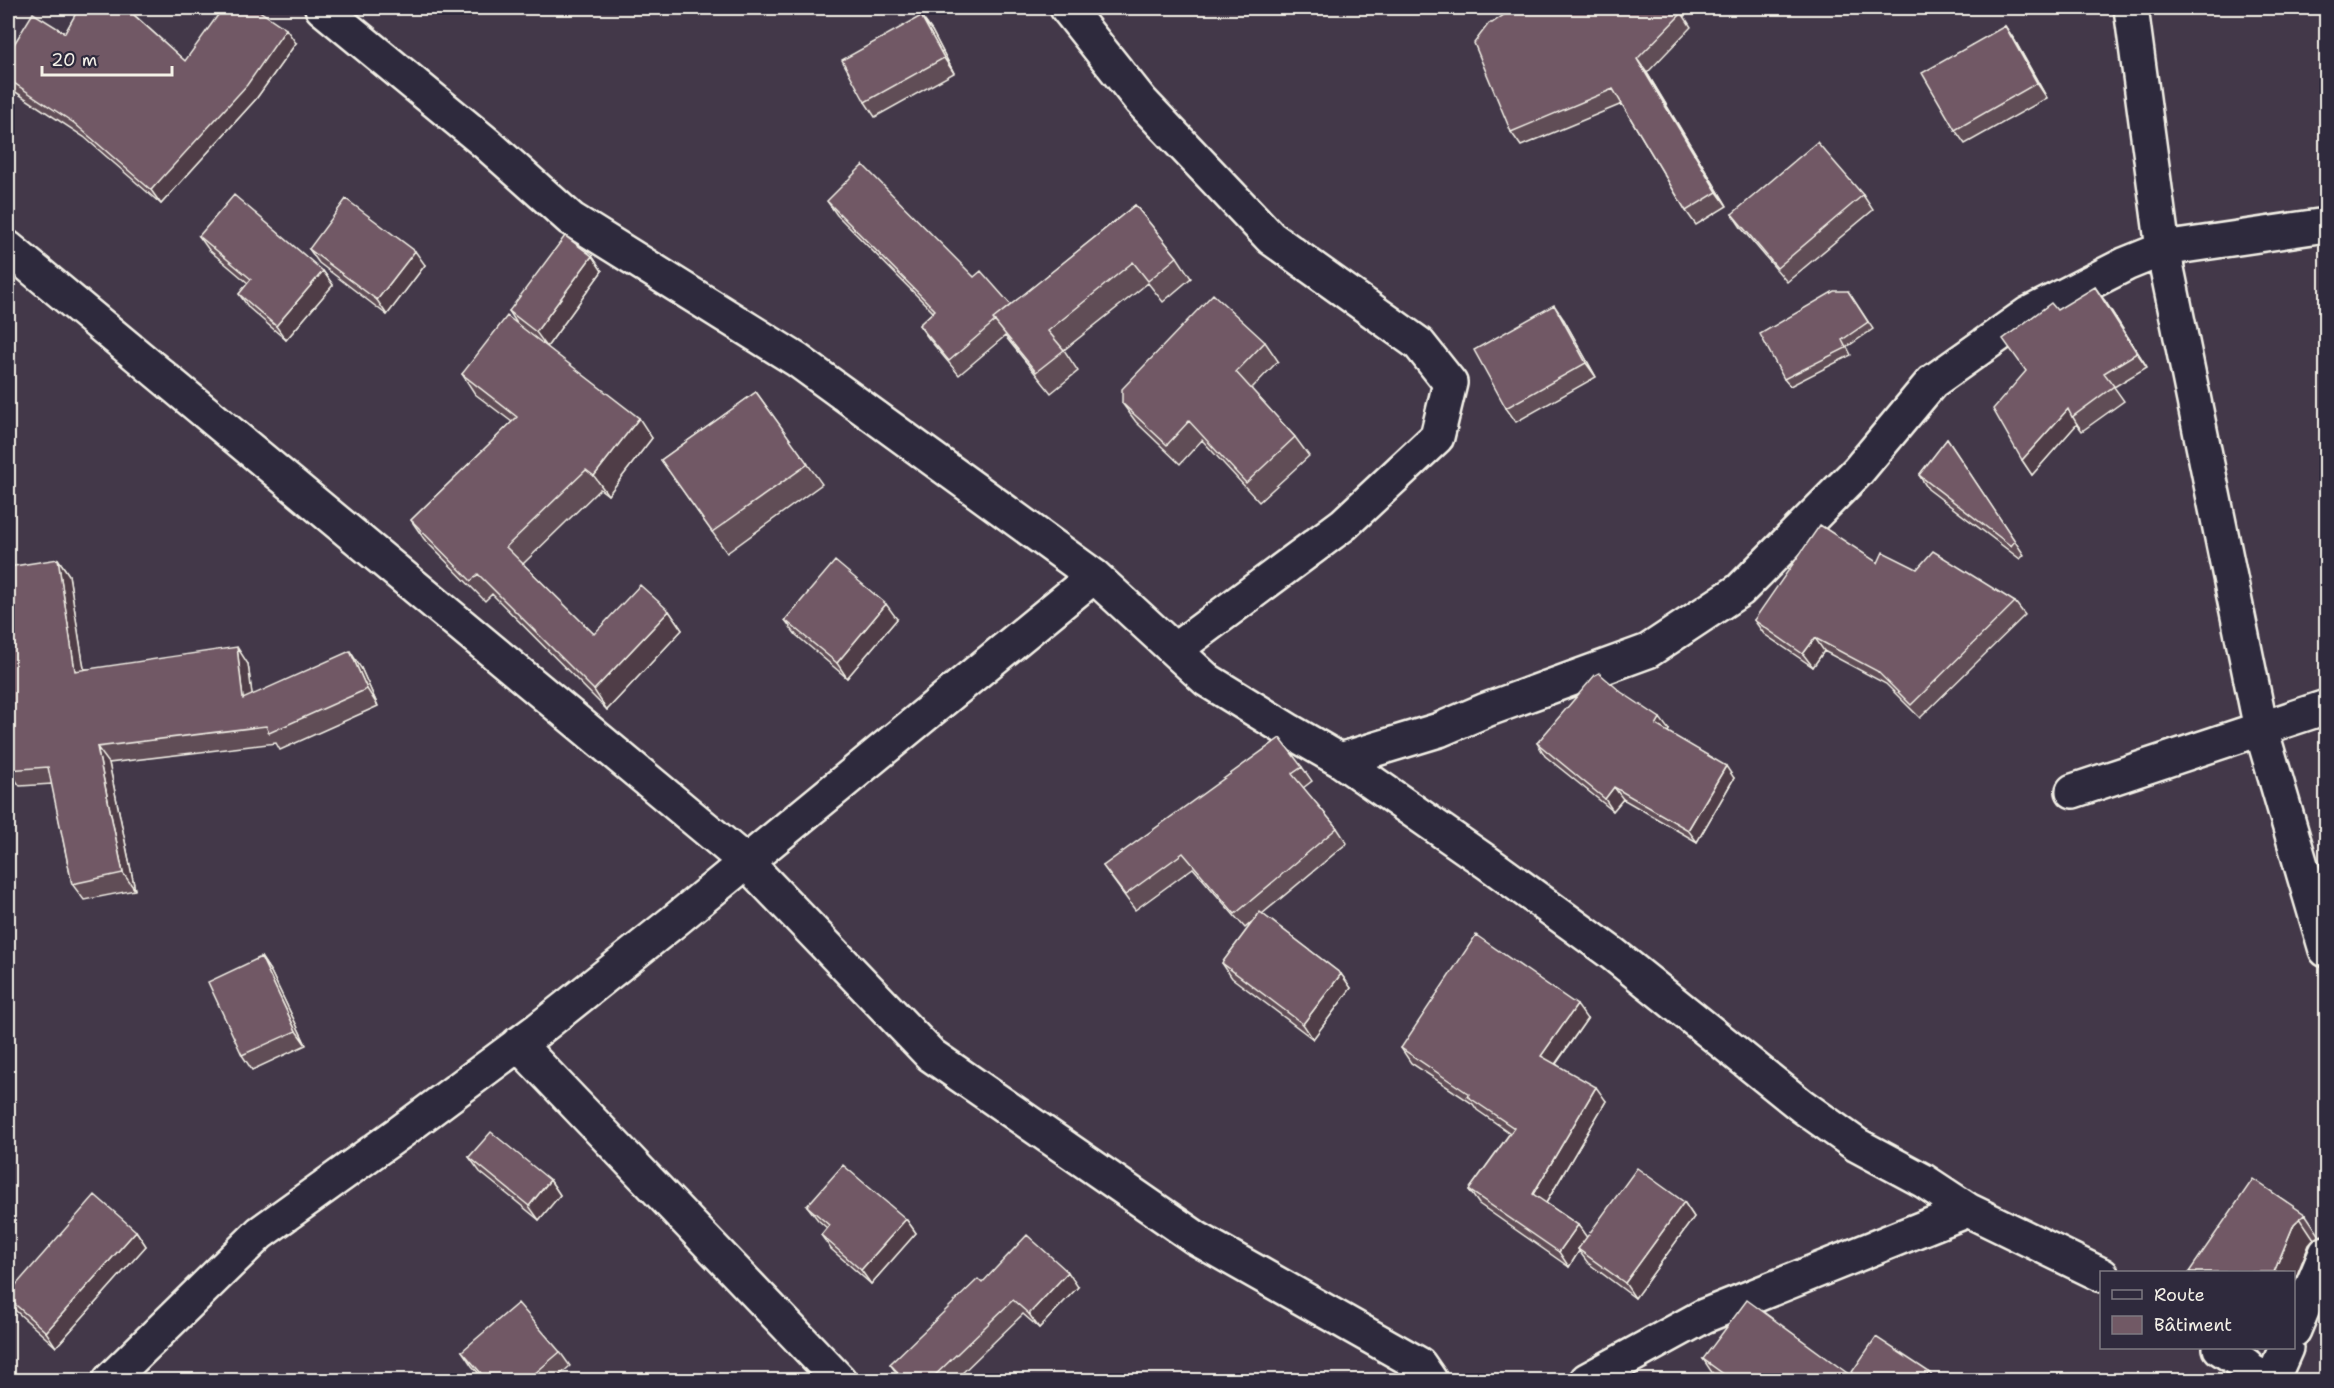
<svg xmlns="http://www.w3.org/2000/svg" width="2334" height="1388" font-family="'Shantell Sans',sans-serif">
<rect width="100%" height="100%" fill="#433849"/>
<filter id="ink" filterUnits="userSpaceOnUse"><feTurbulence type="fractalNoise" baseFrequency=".0167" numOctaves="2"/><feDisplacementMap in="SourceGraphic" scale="12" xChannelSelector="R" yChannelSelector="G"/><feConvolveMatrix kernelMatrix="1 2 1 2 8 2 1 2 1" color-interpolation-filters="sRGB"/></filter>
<g filter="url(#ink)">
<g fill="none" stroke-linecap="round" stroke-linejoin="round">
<g stroke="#f4f1e8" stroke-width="38">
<path id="minor" d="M322,8L486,143L571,219L797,360L1094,576L1207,680L1288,730L1340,760L1488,863L1613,954L1802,1106L1857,1145L1924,1181L1968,1210L2102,1275
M1067,8L1141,101L1271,238L1419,344L1450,383L1437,437L1344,524L1176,649
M2131,8L2163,249L2261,729L2326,950
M8,248L746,862L931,1055L1196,1238L1419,1364L1430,1380
M1340,760L1439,730L1486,710L1648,651L1740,590L1858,471L1932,382L2028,314L2126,264L2163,249L2326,225
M2073,791L2326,707
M518,1044L839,1380
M2294,1330L2326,1253
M2220,1348L2246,1365L2260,1380
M110,1380L260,1233L402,1131L539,1029L673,922L1094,576
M1587,1380L1704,1316L1968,1210
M2272,1380L2286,1348"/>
</g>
<use href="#minor" stroke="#2f2a3d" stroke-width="33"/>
</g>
<path fill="#614d57" stroke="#f4f1e8" stroke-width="1.5" d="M79,8H133L131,12L185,61L296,43L256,99L161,204L84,137L8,87V54L65,33Z
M1682,13L1691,27L1647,73L1727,206L1696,225L1686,211L1622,104L1521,146L1511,132L1492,23Z
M921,16L932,31L954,73L875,117L865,102Z
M2005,26L2015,41L2047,98L1965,144L1955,130Z
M1863,195L1873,210L1787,282L1742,229L1732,214Z
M827,201L974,277L1011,305L1135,205L1177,257L1191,278L1163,302L1148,283L1064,350L1078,371L1051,393L1005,336L959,375L929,339L919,325L933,312L837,215Z
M199,236L323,271L333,285L286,340L249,308L239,294L248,283L209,250Z
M309,249L425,265L387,315L319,263Z
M592,256L602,271L547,347L652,438L608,495L600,489L523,564L594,634L669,611L682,630L607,710L492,594L485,601L424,539L411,520L512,422L475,394L462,374L518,325L509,311Z
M1848,291L1873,329L1847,347L1851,355L1790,386L1784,379Z
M2105,301L2147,367L2114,387L2124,401L2082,431L2077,424L2032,475L2022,460L2026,371L2057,310Z
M1564,320L1596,377L1516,422L1506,408Z
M1265,342L1278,361L1251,389L1295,437L1309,456L1259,502L1202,440L1180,464L1136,422L1122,403Z
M756,392L822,484L727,553L661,460Z
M1947,439L2024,555L2020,559L1928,489L1919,475Z
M58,559L69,575L84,669L248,664L252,695L361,668L378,706L280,750L276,743L109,763L135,890L84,900L72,884L52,784L20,786L8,770Z
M1878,563L1917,569L2015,602L2025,615L1920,718L1886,684L1824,651L1813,667L1764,634L1754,620Z
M897,619L847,678L796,635L785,620Z
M1669,730L1668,732L1734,778L1697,842L1623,799L1613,811L1545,756L1537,743Z
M1302,767L1312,781L1303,788L1337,828L1347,843L1262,914L1341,974L1351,988L1313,1039L1232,978L1222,963L1254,920L1245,928L1193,868L1135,910L1103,866Z
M261,957L271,972L306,1045L252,1070L242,1055Z
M1587,1019L1556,1064L1606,1101L1546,1203L1578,1225L1586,1237L1684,1202L1694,1217L1635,1298L1588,1263L1579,1251L1569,1267L1479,1204L1469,1190L1510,1133L1477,1110L1473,1104L1411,1063L1401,1048Z
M469,1157L550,1180L560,1195L539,1220L480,1172Z
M807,1206L906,1219L916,1233L871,1284L831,1249L821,1235L827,1228L818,1220Z
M2306,1215L2320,1236L2314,1239L2309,1245L2294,1282V1272H2189Z
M136,1231L146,1246L56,1347L16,1311L8,1299V1294Z
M982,1283L1078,1287L1039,1328L1023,1314L955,1380H902L890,1364Z
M462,1351L560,1352L570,1366L554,1380H485L472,1366Z
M1703,1359L1850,1375L1935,1380H1720L1715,1377Z"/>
<path fill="#4f3e47" stroke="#f4f1e8" stroke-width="1.5" d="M123,8H133L129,15Z
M921,16L932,31L954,73L944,58Z
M2005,26L2015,41L2047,98L2037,83Z
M286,29L296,43L256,99L161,204L151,190Z
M1637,59L1647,73L1727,206L1717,192Z
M415,251L425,265L387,315L377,300Z
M592,256L602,271L547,347L536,332Z
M323,271L333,285L286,340L276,326Z
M2095,287L2105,301L2147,367L2137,353Z
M1554,305L1564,320L1596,377L1586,363Z
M2068,409L2077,424L2032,475L2022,460Z
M639,418L652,438L608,495L594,476Z
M58,559L69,575L87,687L75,671Z
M886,604L897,619L847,678L837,663Z
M669,611L682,630L607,710L594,690Z
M1815,638L1824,651L1813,667L1803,654Z
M237,647L248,664L255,716L243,699Z
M350,651L361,668L378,706L367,689Z
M1660,718L1669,730L1664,737L1656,725Z
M97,747L109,763L135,890L123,873Z
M1726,766L1734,778L1697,842L1688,830Z
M1614,787L1623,799L1613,811L1605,799Z
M261,957L271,972L306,1045L296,1031Z
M1341,974L1351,988L1313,1039L1303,1024Z
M1577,1005L1587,1019L1551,1070L1541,1056Z
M1596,1087L1606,1101L1543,1208L1533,1194Z
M550,1180L560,1195L539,1220L529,1206Z
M1684,1202L1694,1217L1635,1298L1625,1283Z
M2300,1218L2314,1239L2309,1245L2294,1282V1272H2274L2294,1224Z
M906,1219L916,1233L871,1284L861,1270Z
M1578,1225L1588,1239L1578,1249L1579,1251L1569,1267L1559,1252Z
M136,1231L146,1246L56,1347L46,1332Z
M1068,1272L1078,1287L1039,1328L1029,1314Z
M1929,1372L1935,1380H1923Z"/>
<path fill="#715965" stroke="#f4f1e8" stroke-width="1.5" d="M79,8H126L185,61L223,8H255L286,29L247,85L151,190L74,123L8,79V54L33,13L65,33Z
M1514,8H1676L1682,13L1637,59L1717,192L1686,211L1613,89L1511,132L1474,43L1489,23H1492Z
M921,16L944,58L865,102L842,60Z
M2005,26L2037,83L1955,130L1922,73Z
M1817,142L1863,195L1777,268L1732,214Z
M863,165L974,277L981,271L1011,305L993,319L995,321L949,361L919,325L935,310L827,201Z
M234,195L323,271L276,326L239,294L251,279L199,236Z
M346,199L415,251L377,300L309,249Z
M1135,205L1177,257L1148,281L1133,262L1048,331L1064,350L1036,372L993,319Z
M565,236L592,256L536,332L509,311Z
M2095,287L2137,353L2104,373L2114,386L2072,417L2068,409L2022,460L1993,409L2026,371L2003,339L2051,303L2057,310Z
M1834,291H1848L1868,322L1842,340L1846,348L1784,379L1760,334Z
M1213,294L1265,342L1236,372L1295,437L1246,483L1189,421L1167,445L1122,403V389Z
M1554,305L1586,363L1506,408L1474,350Z
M507,316L639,418L594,476L586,470L506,547L594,634L640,585L669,611L594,690L478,574L471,581L411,520L517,417L462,374Z
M756,392L808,464L712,532L661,460Z
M1947,439L2015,541L2011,546L1919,475Z
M1820,525L1878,563L1883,552L1917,569L1933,551L2015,602L1911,705L1877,671L1815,638L1803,654L1754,620Z
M58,559L75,671L237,647L243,699L350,651L367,689L269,733L266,726L97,747L123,873L72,884L48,767L8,770V567Z
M835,561L886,604L837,663L785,620Z
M1599,673L1621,692L1660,718L1656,725L1726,766L1688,830L1614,787L1605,799L1537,743L1595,675Z
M1280,738L1302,767L1292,774L1337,828L1235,914L1183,853L1125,895L1103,866Z
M1260,912L1341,974L1303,1024L1222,963Z
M1476,935L1577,1005L1541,1056L1596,1087L1533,1194L1578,1225L1559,1252L1469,1190L1514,1128L1467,1096L1469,1094L1401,1048Z
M261,957L296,1031L242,1055L208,982Z
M491,1132L550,1180L529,1206L469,1157Z
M843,1165L906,1219L861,1270L821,1235L829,1225L807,1206Z
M1637,1168L1684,1202L1625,1283L1578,1249Z
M2253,1179L2306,1215L2300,1218L2294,1224L2274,1272H2189Z
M95,1195L136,1231L46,1332L8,1298V1294Z
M1027,1235L1068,1272L1029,1314L1013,1300L930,1380H905L890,1364L978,1279L982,1283Z
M1747,1300L1850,1375L1876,1337L1929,1372L1923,1380H1732L1703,1359Z
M518,1303L560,1352L527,1380H487L462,1351Z"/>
</g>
<rect width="2334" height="1388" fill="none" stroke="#2f2a3d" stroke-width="30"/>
<rect x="15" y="15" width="2304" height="1358" fill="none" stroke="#f4f1e8" stroke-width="2" filter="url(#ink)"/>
<rect x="2100" y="1271" width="195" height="78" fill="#2f2a3d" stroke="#7e7a81" stroke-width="1.5"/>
<rect x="2112" y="1290" width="30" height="9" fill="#2f2a3d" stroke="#7e7a81" stroke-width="1.5"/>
<text x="2154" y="1301" font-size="18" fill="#f4f1e8">Route</text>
<rect x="2112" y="1316" width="30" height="18" fill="#715965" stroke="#7e7a81" stroke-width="1.5"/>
<text x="2154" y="1331" font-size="18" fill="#f4f1e8">Bâtiment</text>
<path d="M42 66v9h130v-9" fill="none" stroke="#f4f1e8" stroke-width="3"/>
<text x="51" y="66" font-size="18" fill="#f4f1e8" stroke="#2f2a3d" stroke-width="4.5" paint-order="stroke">20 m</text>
</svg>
